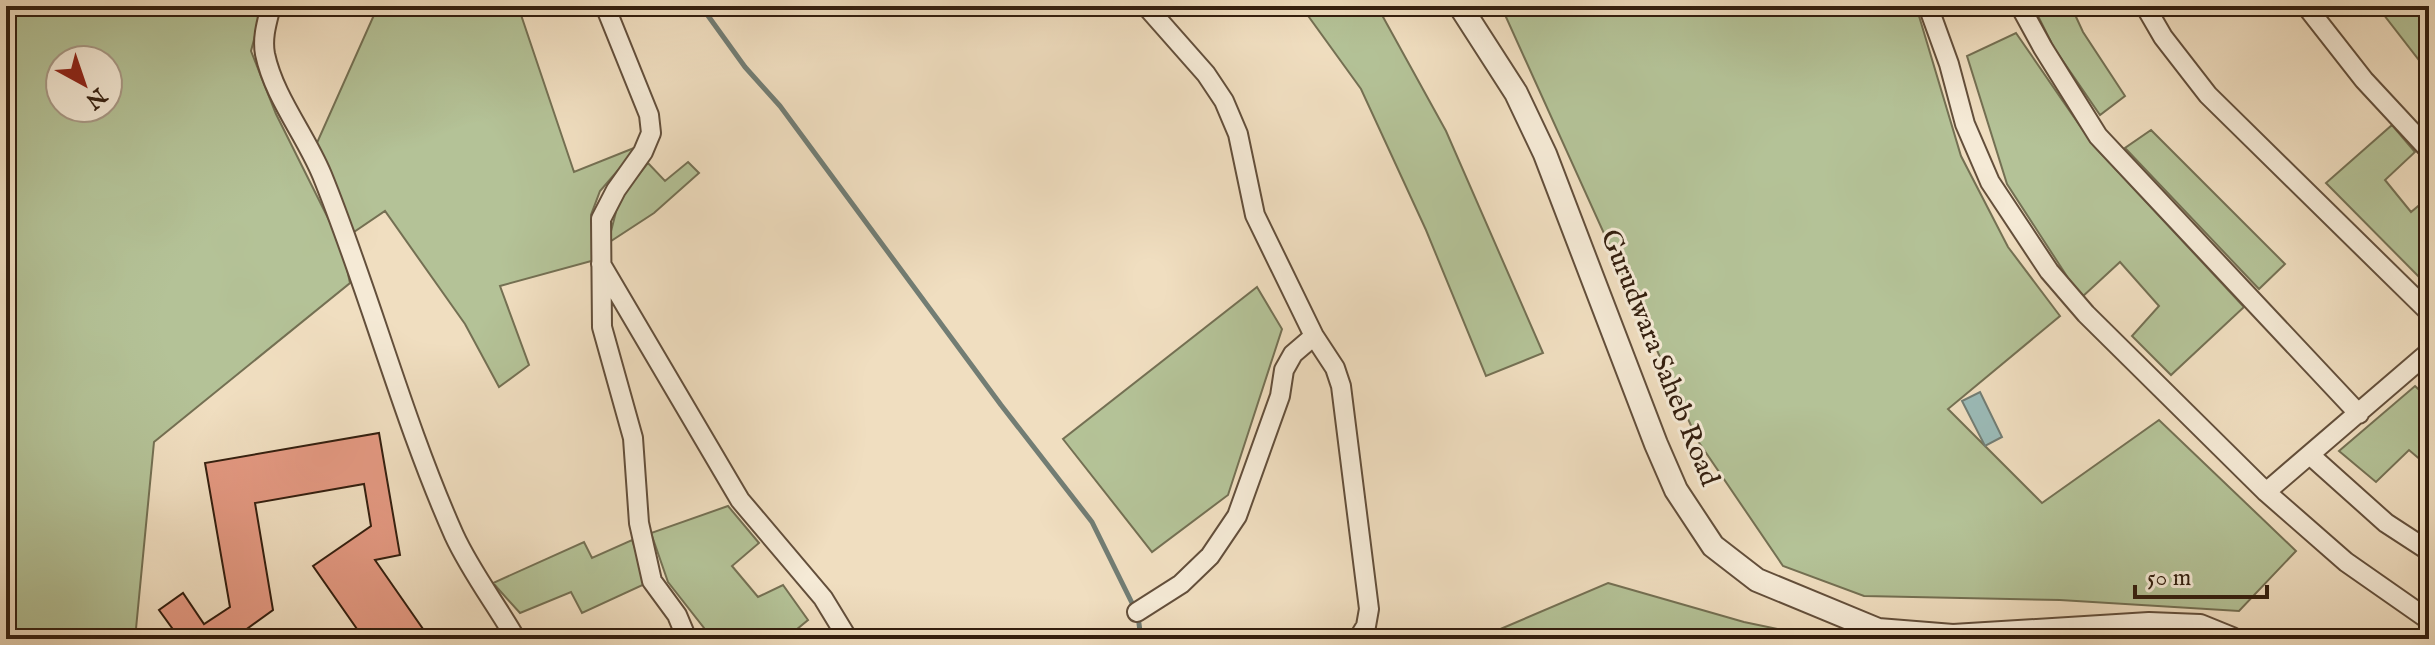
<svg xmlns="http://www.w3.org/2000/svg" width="2435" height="645" font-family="'IM FELL English',serif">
<rect width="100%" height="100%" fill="#f0dec0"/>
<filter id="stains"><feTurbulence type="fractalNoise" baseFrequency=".0025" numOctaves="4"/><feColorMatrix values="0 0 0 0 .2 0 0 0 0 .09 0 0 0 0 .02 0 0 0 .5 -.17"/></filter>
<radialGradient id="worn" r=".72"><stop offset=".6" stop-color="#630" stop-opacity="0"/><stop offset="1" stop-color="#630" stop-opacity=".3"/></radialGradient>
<path fill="#b4c297" stroke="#747053" stroke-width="2" fill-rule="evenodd" d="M6,6H263L251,51L276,114L342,246L350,283L154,442L135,639H6ZM60,60H108V108H60Z
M378,6H518L574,172L639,146L600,191L591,215L595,260L500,286L529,365L499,387L465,324L385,211L351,234L316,145Z
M1301,6H1377L1446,131L1543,353L1486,376L1426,230L1361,89Z
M1501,6H1916L1961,156L2008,247L2060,316L1948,409L2042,503L2159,420L2296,551L2239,611L2060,600L1864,596L1783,566L1698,441Z
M2033,6H2071L2083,32L2125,96L2100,115L2054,48Z
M2377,6H2429V73Z
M2016,33L2094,146L2244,307L2171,375L2132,336L2159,306L2120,262L2081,298L2007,184L1967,56Z
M2392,125L2415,152L2385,180L2411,212L2429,197V287L2326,183Z
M2151,130L2285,264L2259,289L2125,148Z
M688,162L699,173L654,213L608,243L619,200L648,163L665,181Z
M1257,287L1282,329L1228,495L1152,552L1063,439Z
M2415,386L2429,399V467L2409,450L2376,482L2339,451Z
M728,506L759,543L732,566L758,597L783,585L808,620L785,639H707L704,628L668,582L651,533Z
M632,540L647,583L582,613L571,592L520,613L493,583L584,542L592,558Z
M1608,583L1744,622L1825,639H1477Z"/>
<path fill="#9bbbb8" stroke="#727d74" stroke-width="2" d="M1980,392L2002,437L1985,446L1962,401Z"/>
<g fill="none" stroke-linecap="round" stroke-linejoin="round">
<path stroke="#727d74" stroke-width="5" d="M701,6L745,67L780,106L1001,405L1092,522L1134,607
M1138,616L1141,639"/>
</g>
<path fill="#e49982" stroke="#341f0f" stroke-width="2" d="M379,433L400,555L375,560L430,639H364L313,566L371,526L364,484L255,503L273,610L233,639H180L159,610L183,593L204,624L230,607L205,463Z"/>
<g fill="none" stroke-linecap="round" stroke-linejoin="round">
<g stroke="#634f3b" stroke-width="22">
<path id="minor" d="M271,6C267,22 262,37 265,54C274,97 305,134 322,175C370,293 402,418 454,535C471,572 496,604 516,639
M605,6L649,115L651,133L643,152L616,190L601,219L602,327L633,438L639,523L652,581L677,615L687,639
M1146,6L1206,74L1224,101L1238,134L1255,215L1314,336L1335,368L1341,386L1369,609L1366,626L1358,639
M1928,6L1949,64L1965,124L1990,182L2049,271L2086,314L2266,492L2346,562L2429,620
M2020,6L2043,48L2098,136L2359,414
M2145,6L2163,37L2208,95L2429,312
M2306,6L2364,80L2429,150
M601,264L740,500L823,598L848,639
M2310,455L2386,523L2429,551
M2266,492L2429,352
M1137,612L1181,584L1210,556L1237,516L1280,396L1284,370L1293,354L1314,336"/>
</g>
<g stroke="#634f3b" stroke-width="26">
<path id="tertiary" d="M1460,6L1516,93L1545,154L1656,444L1676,490L1713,546L1757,580L1878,630L1953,636L2149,624L2200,626L2232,639"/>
</g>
<use href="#minor" stroke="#f5ead6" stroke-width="18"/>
<use href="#tertiary" stroke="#f5ead6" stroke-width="22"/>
</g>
<g text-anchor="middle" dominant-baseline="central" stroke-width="6" stroke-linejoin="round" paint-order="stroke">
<g font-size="28" fill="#341f0f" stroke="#f5ead6">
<text transform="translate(1659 358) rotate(68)">Gurudwara Saheb Road</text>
</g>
</g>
<rect width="2435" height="645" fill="none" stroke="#f0dec0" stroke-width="32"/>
<rect x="8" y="8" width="2419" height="629" fill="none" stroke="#341f0f" stroke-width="4"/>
<rect x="16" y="16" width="2403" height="613" fill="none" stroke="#341f0f" stroke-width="2"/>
<g transform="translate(84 84) rotate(140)"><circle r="38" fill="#f5ead6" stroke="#a89986" stroke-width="2"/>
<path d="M0-6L14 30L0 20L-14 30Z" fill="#8f2418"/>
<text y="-12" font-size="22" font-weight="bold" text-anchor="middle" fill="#341f0f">N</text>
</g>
<path d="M2135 585v12h132v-12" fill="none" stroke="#341f0f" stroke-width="4"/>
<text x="2147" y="585" font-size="24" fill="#341f0f" stroke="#f5ead6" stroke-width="6" paint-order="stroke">50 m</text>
<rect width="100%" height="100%" filter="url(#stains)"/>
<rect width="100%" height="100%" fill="url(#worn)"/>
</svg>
